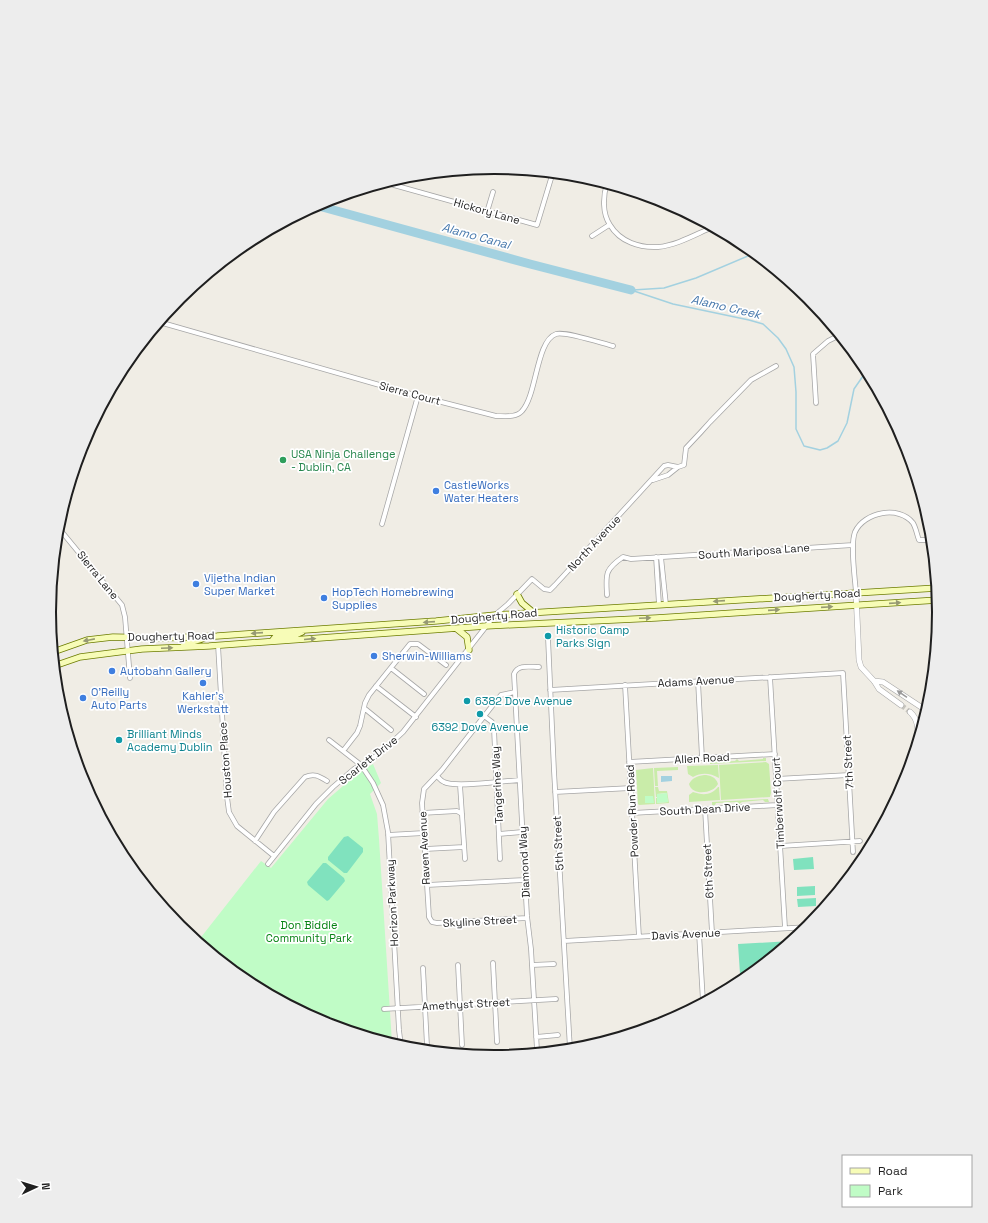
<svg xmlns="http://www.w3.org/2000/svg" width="988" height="1223" font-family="'Space Grotesk',sans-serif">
<rect width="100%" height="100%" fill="#f0ede5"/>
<path fill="#c9eca9" d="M763,758H766V761L710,764V761L713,762L735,761L737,759L739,761L763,759Z
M766,762L769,764L771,793L770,797L721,800L719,765Z
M718,765L719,778C710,773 702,772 693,777L688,774L687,766Z
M678,767V770L657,771L658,786H655L654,768Z
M653,768L655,804L639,805L638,804L636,770Z
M704,775C710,775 716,777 718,784C713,794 692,796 689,784C692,778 697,776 704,775Z
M655,787H658L659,791H667L669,803L656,804V798H657V803L668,802L666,793L657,794V797H656Z
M718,787H719L720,800L689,802V795L693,792C702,795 711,796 718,787Z
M768,799L769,802H765L763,800L742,802L739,804L737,802L716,803L715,805H712V802Z"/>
<path fill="#c0fcc6" d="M373,764L381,783L370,794L377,814L379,839L392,1043L323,1023L247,981L198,941L261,861L271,868L328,799L358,773Z
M667,793L668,802L657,803V794Z
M645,796H653L654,803H645Z"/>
<path fill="#80e2be" d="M348,836L363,848V852L347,873H344L328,860V857L344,837Z
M813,857L814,869L794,870L793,859Z
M323,863H326L344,878L345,881L329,900L327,901L308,885L307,882Z
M815,886V895L797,896V887Z
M816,898V906L798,907L797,899Z
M791,941L752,973L740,974L738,944Z"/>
<path fill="#a3d1e0" d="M661,776H672V781L661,782Z"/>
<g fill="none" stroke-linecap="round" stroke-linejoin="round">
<path stroke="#a3d1e0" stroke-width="1.5" d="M631,290L673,304L749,320L763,324L778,338L786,349L794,367L796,392V429L804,446L820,450L827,448L838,441L847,423L854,389L863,376L868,371
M633,290L664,288L696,278L755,253"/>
<path stroke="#a3d1e0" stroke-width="9" d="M315,205L530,264L631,290"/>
<path stroke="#c6c4bd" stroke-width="5" stroke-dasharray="5 2.5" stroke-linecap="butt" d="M901,705L910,712"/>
<g stroke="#a6a6a6" stroke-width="5.5">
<path id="minor" d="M383,182L537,225L553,172
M607,183C603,196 602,213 610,225C620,242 640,248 658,247C678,245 696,234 713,227
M487,212L493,192
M592,236L609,225
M159,322L418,396L496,416C504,416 516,418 522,411C537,395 536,341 556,334C565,331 601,343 613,346
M816,403L813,354L828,341L840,335
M653,480L668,475L678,467L684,465L686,448L701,432L710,422L751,380L776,366
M382,524L418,396
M57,526L122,605L125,617L130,678
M656,557L659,605
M661,557L666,605
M856,593C855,578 850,544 855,532C864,512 899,505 913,523C916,528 917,535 919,540H932
M607,595C606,575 604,570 623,557L631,559L853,545
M548,638L554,771L570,1049
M218,645L227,797L229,812L237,826L274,856
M391,668L424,694
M770,677L785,928
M698,681L702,758
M625,685L639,937
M376,686L416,717
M550,690L843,673L853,852
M515,692L501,695L496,701L442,770L424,789L422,803L429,917L432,922L437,923L527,918
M364,708L391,730
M484,716L492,722L494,729L500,859
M329,740L361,765L373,783L383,805L388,832L399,1030L401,1046
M343,751L357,733L360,726L365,703L369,695L410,644H418L446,665
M629,762L775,754
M437,776C439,778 441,781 444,782C455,788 504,781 519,780
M776,779L849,775
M460,785L465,859
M555,792L631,788
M705,809L712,933
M422,813L457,811L462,814
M632,813L778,805
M499,834L522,832
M388,835L424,833
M255,841L274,812L305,777C314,773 319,776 327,781
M780,846L860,841
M425,849L464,847
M268,864L316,804L333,787L354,769L372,759L388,746L403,732L495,615L508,604L532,579L544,589L550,590L555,585L664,466L668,465L678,467
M427,885L525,880
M699,933L703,1002
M564,941L808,927
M493,963L497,1042
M458,965L462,1045
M532,965L554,964
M423,968L427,1046
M384,1009L556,999
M536,1037L558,1035
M537,1050L531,949L527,916L514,674C518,664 530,667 539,667"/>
</g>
<g stroke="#a6a6a6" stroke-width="6">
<path id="tertiary" d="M856,593L859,660L861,667L874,681L879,689L901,705
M874,681L883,682L921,707L926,713
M910,712C918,719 918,728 918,738"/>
</g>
<g stroke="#6c7c00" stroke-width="7">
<path id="secondary" d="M517,594L522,603L534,613
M457,629L467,637L469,650
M272,641L276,636L295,635L302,632
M182,647C191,639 196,643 206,637
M53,652L87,640L113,637L164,638L217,636L436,621L495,615L937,588
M54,666L80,657L142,649L209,646L486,626L656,618L938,600"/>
</g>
<use href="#minor" stroke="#fff" stroke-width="4"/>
<use href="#tertiary" stroke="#fff" stroke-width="5"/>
<use href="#secondary" stroke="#f7fcb7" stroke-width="5.5"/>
</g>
<defs><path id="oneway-solid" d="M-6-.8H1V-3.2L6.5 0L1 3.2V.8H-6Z"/></defs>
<g fill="#969973">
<use href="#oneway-solid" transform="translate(719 601) rotate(176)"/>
<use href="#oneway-solid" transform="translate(895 603) rotate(-4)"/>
<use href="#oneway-solid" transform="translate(827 607) rotate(-4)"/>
<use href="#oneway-solid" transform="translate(774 610) rotate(-4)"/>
<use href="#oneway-solid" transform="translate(645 618) rotate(-3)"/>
<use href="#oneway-solid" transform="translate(429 622) rotate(176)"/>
<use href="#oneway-solid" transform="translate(257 633) rotate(176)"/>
<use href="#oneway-solid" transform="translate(310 639) rotate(-5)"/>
<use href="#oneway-solid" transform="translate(89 640) rotate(169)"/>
<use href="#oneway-solid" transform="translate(167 648) rotate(-2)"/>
</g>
<use fill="#9a9a9a" href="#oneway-solid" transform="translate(902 694) rotate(-146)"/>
<circle fill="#2e9e5b" stroke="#fff" stroke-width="1.5" cx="283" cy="460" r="4"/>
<g fill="#3f7fe0" stroke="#fff" stroke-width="1.5">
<circle cx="436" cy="491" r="4"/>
<circle cx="196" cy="584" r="4"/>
<circle cx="324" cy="598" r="4"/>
<circle cx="374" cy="656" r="4"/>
<circle cx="112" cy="671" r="4"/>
<circle cx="203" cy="683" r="4"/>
<circle cx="83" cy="698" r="4"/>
</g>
<g fill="#0f9aa8" stroke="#fff" stroke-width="1.5">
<circle cx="548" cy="636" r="4"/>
<circle cx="467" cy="701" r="4"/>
<circle cx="480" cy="714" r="4"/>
<circle cx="119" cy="740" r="4"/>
</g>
<g text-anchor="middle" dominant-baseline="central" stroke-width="3.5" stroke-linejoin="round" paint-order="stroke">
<g font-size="11" fill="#1f1f1f" stroke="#fff">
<text transform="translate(487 211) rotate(16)">Hickory Lane</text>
<text transform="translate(410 393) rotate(15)">Sierra Court</text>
<text transform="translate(594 543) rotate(-47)">North Avenue</text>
<text transform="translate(754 551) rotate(-4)">South Mariposa Lane</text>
<text transform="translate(98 575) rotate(51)">Sierra Lane</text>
<text transform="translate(817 595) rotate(-3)">Dougherty Road</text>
<text transform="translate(494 616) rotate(-5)">Dougherty Road</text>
<text transform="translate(171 636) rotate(-1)">Dougherty Road</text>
<text transform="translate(696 681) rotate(-3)">Adams Avenue</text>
<text transform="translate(702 758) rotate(-3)">Allen Road</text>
<text transform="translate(225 760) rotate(-94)">Houston Place</text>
<text transform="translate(368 760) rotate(-38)">Scarlett Drive</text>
<text transform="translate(848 762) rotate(-93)">7th Street</text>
<text transform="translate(497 785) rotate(-93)">Tangerine Way</text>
<text transform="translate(778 803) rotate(-93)">Timberwolf Court</text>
<text transform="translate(705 809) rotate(-3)">South Dean Drive</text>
<text transform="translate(632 811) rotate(-93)">Powder Run Road</text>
<text transform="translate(558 843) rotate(-93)">5th Street</text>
<text transform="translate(424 848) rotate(-93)">Raven Avenue</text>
<text transform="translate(524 862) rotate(-93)">Diamond Way</text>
<text transform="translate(708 871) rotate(-93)">6th Street</text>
<text transform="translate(392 903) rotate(-93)">Horizon Parkway</text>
<text transform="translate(480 921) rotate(-3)">Skyline Street</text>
<text transform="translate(686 934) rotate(-3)">Davis Avenue</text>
<text transform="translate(466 1004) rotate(-3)">Amethyst Street</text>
</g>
<g font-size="11" fill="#27864d" stroke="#fff" text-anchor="start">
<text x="291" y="454">USA Ninja Challenge<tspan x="291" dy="13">- Dublin, CA</tspan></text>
</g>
<g font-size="11" fill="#366cbe" stroke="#fff" text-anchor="start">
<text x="444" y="485">CastleWorks<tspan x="444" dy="13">Water Heaters</tspan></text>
<text x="204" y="578">Vijetha Indian<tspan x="204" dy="13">Super Market</tspan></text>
<text x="332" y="592">HopTech Homebrewing<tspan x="332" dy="13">Supplies</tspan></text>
<text x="382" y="656">Sherwin-Williams</text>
<text x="120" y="671">Autobahn Gallery</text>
<text x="91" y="692">O'Reilly<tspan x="91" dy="13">Auto Parts</tspan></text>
<text x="203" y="696" text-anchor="middle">Kahler's<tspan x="203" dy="13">Werkstatt</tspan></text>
</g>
<g font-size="11" fill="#0d838f" stroke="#fff" text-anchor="start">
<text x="556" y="630">Historic Camp<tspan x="556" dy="13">Parks Sign</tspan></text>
<text x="475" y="701">6382 Dove Avenue</text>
<text x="480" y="727" text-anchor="middle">6392 Dove Avenue</text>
<text x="127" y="734">Brilliant Minds<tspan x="127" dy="13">Academy Dublin</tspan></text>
</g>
<g font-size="11" fill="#078314" stroke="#fff">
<text x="309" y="925">Don Biddle<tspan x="309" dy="13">Community Park</tspan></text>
</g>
<g font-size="12" font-style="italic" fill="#4476ab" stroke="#fff">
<text transform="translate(476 236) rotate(15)">Alamo Canal</text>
<text transform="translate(726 307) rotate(13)">Alamo Creek</text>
</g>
</g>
<path d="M0 0H988V1223H0ZM56 612a438 438 0 1 1 876 0a438 438 0 1 1-876 0Z" fill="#ededed" fill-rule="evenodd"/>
<path fill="none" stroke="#1f1f1f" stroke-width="2" d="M56 612a438 438 0 1 1 876 0a438 438 0 1 1-876 0Z"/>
<rect x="842" y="1155" width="130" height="52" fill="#ffffff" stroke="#a5a5a5"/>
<rect x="850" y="1168" width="20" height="6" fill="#f7fcb7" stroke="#a5a5a5"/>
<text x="878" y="1175" font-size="12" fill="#1f1f1f">Road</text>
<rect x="850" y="1185" width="20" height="12" fill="#c0fcc6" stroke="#a5a5a5"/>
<text x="878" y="1195" font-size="12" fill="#1f1f1f">Park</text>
<g transform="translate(36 1187) rotate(86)" stroke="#ffffff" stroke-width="3" paint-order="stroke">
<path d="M0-3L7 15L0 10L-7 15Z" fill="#1f1f1f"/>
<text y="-6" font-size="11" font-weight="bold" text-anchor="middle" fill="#1f1f1f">N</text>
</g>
</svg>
